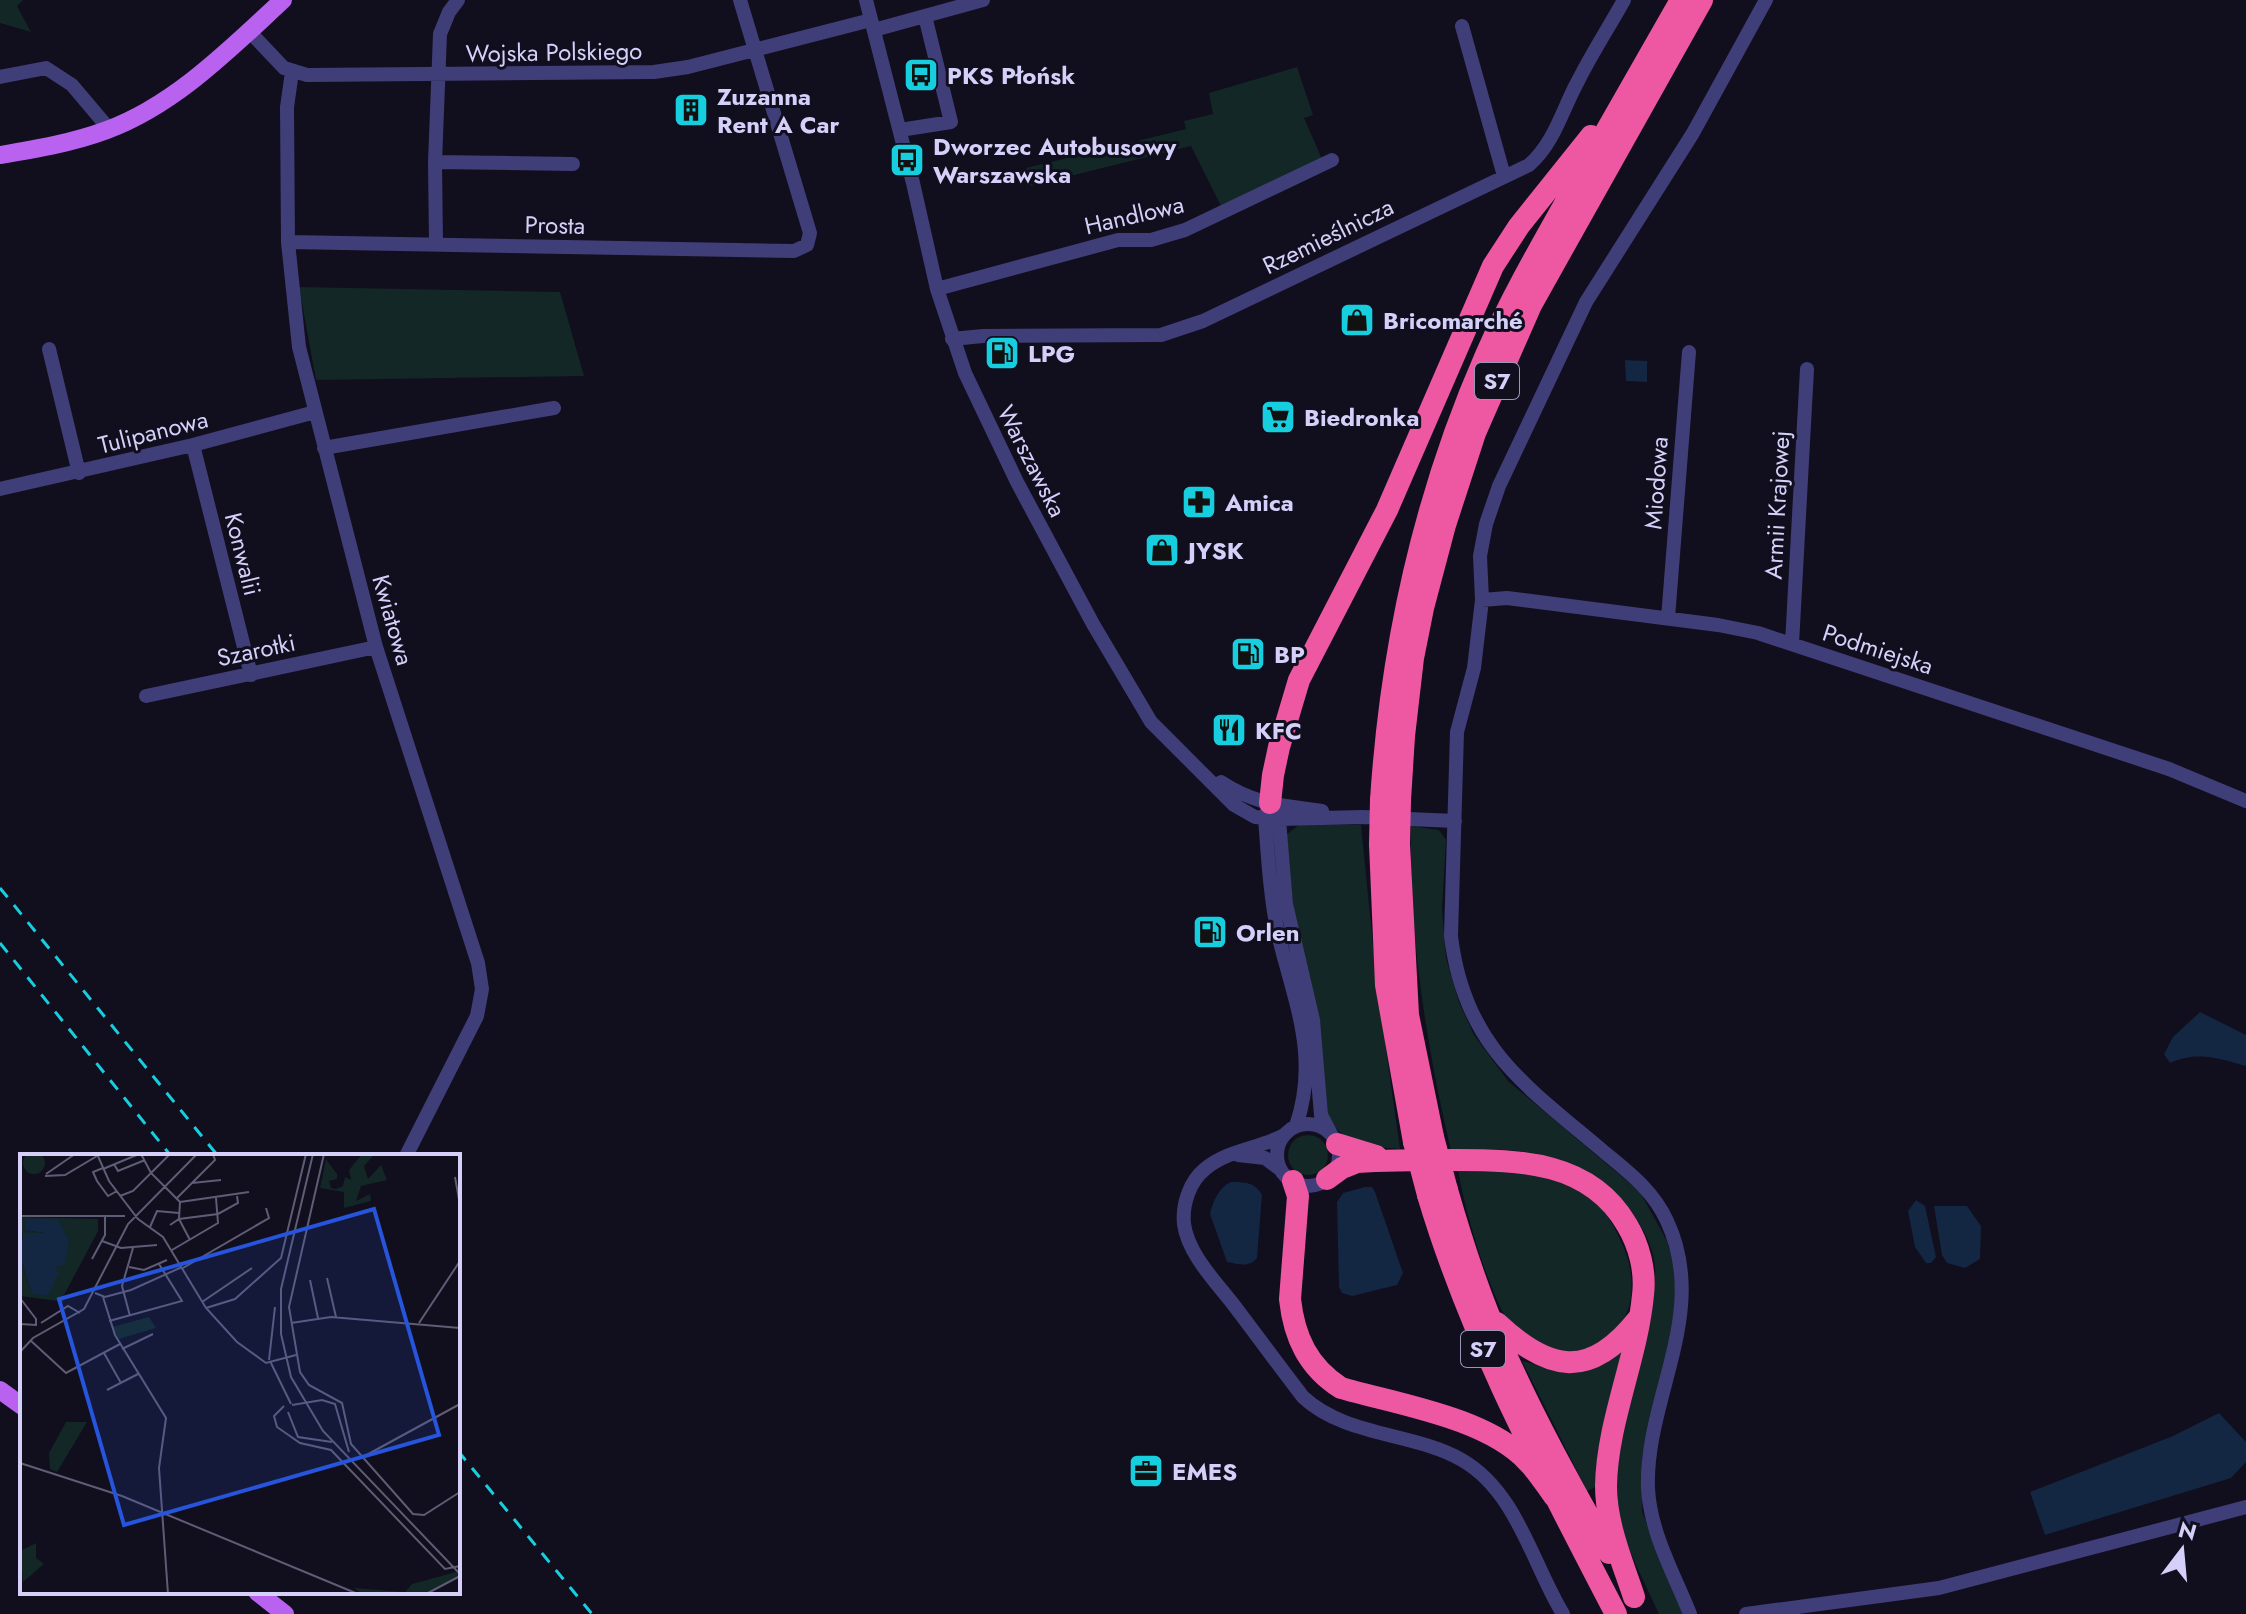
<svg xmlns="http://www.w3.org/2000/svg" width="2246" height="1614" font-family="Jost,sans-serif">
<rect width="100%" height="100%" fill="#110e1e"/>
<path fill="#122726" d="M0,0H23L17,6L31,32L0,23Z
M1297,67L1313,115L1304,118L1322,159L1222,208L1191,146L1030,186L1026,168L1186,129L1184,121L1213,114L1209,93Z
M299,287L560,292L584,376L316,380Z
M1300,824L1361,825L1377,985L1400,1149C1366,1146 1347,1146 1326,1116L1295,931L1287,834Z
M1411,826L1439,830L1446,840L1442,909L1446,958L1459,1002L1474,1035L1508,1081L1640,1192L1667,1241L1677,1274L1672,1338L1642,1457V1512L1683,1614H1659C1640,1572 1615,1530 1616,1483C1617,1409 1657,1341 1655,1268C1653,1237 1630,1205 1607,1186C1562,1150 1506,1146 1451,1151C1426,1044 1409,936 1411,826Z
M1288 1155a20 20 0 1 1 40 0a20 20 0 1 1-40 0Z
M1458,1167C1497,1171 1556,1169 1589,1194C1603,1205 1612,1223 1620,1239C1633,1265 1638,1300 1620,1326C1616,1333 1607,1337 1601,1341C1573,1359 1542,1355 1517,1333C1494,1313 1461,1200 1458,1167Z
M1622,1350L1598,1481L1594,1488L1587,1491L1522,1361L1558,1370Z"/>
<path fill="#132642" d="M1625,360L1647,361V382L1626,381Z
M2200,1012L2246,1035V1066C2217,1058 2199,1051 2170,1063L2164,1054L2173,1037Z
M1231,1182C1245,1182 1255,1182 1262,1195L1257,1258C1249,1268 1238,1264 1227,1262L1210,1214C1213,1201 1219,1187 1231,1182Z
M1365,1187H1372L1375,1192L1403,1273L1397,1285L1352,1296L1342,1293L1339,1287L1337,1202L1343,1193Z
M1916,1200L1925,1206L1936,1257L1931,1263H1926L1915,1247L1908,1211Z
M1934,1206H1967L1981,1226L1980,1259L1965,1268L1947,1263L1942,1255Z
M2219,1413L2246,1442V1462L2231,1478L2045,1535L2030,1492L2173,1436Z"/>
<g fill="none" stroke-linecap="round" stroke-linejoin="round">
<path stroke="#3f3e78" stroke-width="14" d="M866,0L913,183L937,289L965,373L1017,482L1093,624L1151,722L1234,805L1255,817L1279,819L1363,817L1455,821
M1462,26L1504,176
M248,30L284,68L307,75L654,72L688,67L871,20
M874,30L983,0
M292,72L287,107L288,242L299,347L376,647L478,963L482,989L477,1016L406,1156
M0,77L46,68L72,85L110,130
M900,130L951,122L925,16
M435,162L573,164
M288,242L794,251L807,245L810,233L740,0
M436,244L435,162L440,34L449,12L458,0
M937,289L1118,240H1151L1185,230L1332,160
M952,339L983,336L1161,335L1203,321L1529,165C1555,142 1562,110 1578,81C1592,53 1609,27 1624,0
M49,349L79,473
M193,445L251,675
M324,448L554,408
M0,489L193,445L315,412
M1482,600L1507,598L1718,625L1758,633L2169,769L2246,801
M1668,618L1689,352
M1792,644L1807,369
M146,696L376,647
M1221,782C1256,805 1282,805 1322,811
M1267,811L1265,818C1268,857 1270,896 1278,934C1294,1001 1320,1056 1296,1126
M1276,813L1279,819L1286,904L1313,1020L1321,1115L1331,1134
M1277 1155a31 31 0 1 1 62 0a31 31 0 1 1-62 0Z
M1284,1135C1259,1149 1229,1149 1205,1169C1190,1181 1182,1204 1184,1224C1188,1255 1218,1284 1236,1308C1258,1337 1280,1367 1303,1397C1346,1437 1413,1432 1462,1460C1517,1492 1532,1563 1563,1614
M1238,1155L1265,1158L1281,1170
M1690,1614C1674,1574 1650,1532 1648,1488C1645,1398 1710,1313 1667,1221C1653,1190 1628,1172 1603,1151C1525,1085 1464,1046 1451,936L1457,732L1474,668L1482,600L1480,556L1486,524L1499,486L1586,302L1693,133L1766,0
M1746,1614L1939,1588L2246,1507"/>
<path stroke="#b862ef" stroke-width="18" d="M0,155C36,149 72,143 107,130C175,105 231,48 283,0
M0,1390L22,1406
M257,1592L285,1614"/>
<path stroke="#ee57a2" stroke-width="22" d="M1381,800C1391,647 1424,496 1486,355C1514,291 1551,229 1585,168C1617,112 1649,56 1681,0
M1400,800L1404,736L1413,658L1423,608L1445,525L1475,433L1531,305L1702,0
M1270,803L1273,775L1279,747L1299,680L1387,510L1493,266L1519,226L1591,136
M1380,844L1386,985L1414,1142
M1399,844L1408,1015L1433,1137
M1337,1144L1376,1156
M1327,1179L1342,1168L1357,1162C1390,1160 1422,1160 1455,1160C1520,1160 1590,1161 1627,1225C1639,1245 1646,1271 1643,1295C1637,1359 1607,1422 1606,1486C1606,1524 1622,1561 1634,1597
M1293,1181L1298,1196L1290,1299C1294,1337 1308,1367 1341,1388C1397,1404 1488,1418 1528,1462C1538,1472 1546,1485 1554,1496
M1447,1190C1462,1242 1479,1296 1502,1346C1533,1417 1571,1485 1609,1553
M1428,1195C1472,1343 1545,1477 1616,1614
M1497,1323C1549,1372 1590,1380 1638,1319"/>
<path stroke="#17cedf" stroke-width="3" stroke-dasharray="12 10" stroke-linecap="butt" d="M0,888L218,1156
M0,943L171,1156
M458,1451L592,1614"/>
<path stroke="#ee57a2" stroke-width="22" d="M1380,844L1381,800
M1399,844L1400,800
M1433,1137L1447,1190
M1414,1142L1428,1195"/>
</g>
<defs>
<g id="bus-square" transform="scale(1.8)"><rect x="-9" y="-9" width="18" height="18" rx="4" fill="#17cedf" stroke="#110e1e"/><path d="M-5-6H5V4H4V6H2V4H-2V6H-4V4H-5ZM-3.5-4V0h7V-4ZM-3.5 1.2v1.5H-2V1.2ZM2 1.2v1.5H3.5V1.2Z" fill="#111"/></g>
<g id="building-square" transform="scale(1.8)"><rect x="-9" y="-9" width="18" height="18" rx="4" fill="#17cedf" stroke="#110e1e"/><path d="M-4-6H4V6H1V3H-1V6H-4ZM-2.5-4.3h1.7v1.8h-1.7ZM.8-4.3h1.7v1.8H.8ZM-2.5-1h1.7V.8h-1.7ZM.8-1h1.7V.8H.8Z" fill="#111"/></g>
<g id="shop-square" transform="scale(1.8)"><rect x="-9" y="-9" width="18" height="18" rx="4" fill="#17cedf" stroke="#110e1e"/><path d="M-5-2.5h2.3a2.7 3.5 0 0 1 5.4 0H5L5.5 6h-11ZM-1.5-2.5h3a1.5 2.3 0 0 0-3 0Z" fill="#111"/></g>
<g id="fuel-square" transform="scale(1.8)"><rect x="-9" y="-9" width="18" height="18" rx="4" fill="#17cedf" stroke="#110e1e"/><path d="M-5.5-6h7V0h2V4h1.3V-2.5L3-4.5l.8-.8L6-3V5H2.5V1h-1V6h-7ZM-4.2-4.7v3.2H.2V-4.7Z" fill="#111"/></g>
<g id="supermarket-square" transform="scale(1.8)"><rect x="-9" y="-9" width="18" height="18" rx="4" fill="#17cedf" stroke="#110e1e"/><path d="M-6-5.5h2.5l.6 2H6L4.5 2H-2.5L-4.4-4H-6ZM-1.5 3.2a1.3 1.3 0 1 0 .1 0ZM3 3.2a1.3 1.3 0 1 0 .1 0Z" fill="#111"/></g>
<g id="pharmacy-square" transform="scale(1.8)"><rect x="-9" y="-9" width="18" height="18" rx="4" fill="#17cedf" stroke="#110e1e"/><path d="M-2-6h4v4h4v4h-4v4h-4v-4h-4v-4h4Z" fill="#111"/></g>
<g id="restaurant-square" transform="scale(1.8)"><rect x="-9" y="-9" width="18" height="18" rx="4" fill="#17cedf" stroke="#110e1e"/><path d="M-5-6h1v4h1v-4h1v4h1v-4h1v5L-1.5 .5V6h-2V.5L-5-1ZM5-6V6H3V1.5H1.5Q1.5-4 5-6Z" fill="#111"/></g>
<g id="office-square" transform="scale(1.8)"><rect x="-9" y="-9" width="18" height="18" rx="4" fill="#17cedf" stroke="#110e1e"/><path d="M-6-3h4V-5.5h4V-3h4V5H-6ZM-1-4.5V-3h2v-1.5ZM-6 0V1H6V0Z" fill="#111"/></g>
</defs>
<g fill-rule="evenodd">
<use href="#bus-square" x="921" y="75"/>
<use href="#building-square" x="691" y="110"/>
<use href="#bus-square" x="907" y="160"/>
<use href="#shop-square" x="1357" y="320"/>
<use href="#fuel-square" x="1002" y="353"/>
<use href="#supermarket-square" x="1278" y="417"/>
<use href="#pharmacy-square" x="1199" y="502"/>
<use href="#shop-square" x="1162" y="550"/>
<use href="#fuel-square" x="1248" y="654"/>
<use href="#restaurant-square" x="1229" y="730"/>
<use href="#fuel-square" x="1210" y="932"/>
<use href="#office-square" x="1146" y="1471"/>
</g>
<g text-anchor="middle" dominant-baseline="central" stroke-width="6" stroke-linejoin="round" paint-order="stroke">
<g fill="#110e1e" stroke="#9a96b8" stroke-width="2">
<rect x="1475" y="363" width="44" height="36" rx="6"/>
<rect x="1461" y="1331" width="44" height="36" rx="6"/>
</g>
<g font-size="22" font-weight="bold" fill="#d4d0fa">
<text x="1497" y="381">S7</text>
<text x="1483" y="1349">S7</text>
</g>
<g font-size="24" fill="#d4d0fa" stroke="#110e1e">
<text transform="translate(554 52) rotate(-1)">Wojska Polskiego</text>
<text transform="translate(1134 215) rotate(-13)">Handlowa</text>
<text transform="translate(555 225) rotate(1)">Prosta</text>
<text transform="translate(1328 236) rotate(-26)">Rzemieślnicza</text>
<text transform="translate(153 432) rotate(-14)">Tulipanowa</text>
<text transform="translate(1032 461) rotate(63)">Warszawska</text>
<text transform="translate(1656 483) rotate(-86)">Miodowa</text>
<text transform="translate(1777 505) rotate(-87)">Armii Krajowej</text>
<text transform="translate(243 554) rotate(76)">Konwalii</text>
<text transform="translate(393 620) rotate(74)">Kwiatowa</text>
<text transform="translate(1878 649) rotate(18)">Podmiejska</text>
<text transform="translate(256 650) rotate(-12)">Szarotki</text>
</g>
<g font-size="24" font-weight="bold" fill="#d4d0fa" stroke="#110e1e" text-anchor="start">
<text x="947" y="75">PKS Płońsk</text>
<text x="717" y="96">Zuzanna<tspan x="717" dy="28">Rent A Car</tspan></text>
<text x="933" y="146">Dworzec Autobusowy<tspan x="933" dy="28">Warszawska</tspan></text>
<text x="1383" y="320">Bricomarché</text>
<text x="1028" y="353">LPG</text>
<text x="1304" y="417">Biedronka</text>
<text x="1225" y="502">Amica</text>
<text x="1188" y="550">JYSK</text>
<text x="1274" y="654">BP</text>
<text x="1255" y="730">KFC</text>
<text x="1236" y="932">Orlen</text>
<text x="1172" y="1471">EMES</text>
</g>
</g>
<g transform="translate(20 1154)">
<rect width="440" height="440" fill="#110e1e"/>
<path d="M3 9a11 11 0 1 1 22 0a11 11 0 1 1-22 0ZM342,0H355L344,12L348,25L361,11L367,26L341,32L336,47L350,40L351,47L324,54V38L300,34L306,5L317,20V25L309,27L311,34L316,35L323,32L325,23L331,26L329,16ZM0,63L78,65V77L42,145L45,148L0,142V103L11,137L35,115L40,72L7,65L4,76L24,79H3L0,92ZM129,163L136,174L99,185L92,173ZM46,268H67L37,318L30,315L29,299ZM16,389V404L24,410L3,428L0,397ZM436,418L439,421L404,440H342L334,434L385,438L392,430Z" fill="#122726"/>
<path d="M6,65H38L49,88L44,111L35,113L39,119L28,142L12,140L0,103L3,79H24L4,76Z" fill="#132642"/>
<path fill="none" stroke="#5f5c76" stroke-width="2" d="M77,0L89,27L118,65L143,83L186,154L217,188L246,209L276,201M121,0L131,19L160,48L159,65L170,86M293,0L261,135V180L271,223L303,277L440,420M304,0L269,153L280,218L289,231L322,249L331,290L393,360L404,361L440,338M94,10L98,17L125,6M83,14L73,18L77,27L88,42L97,37M83,15L119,0M26,20L55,0M25,22L45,21L77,2M435,23L440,51M172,29L201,26M100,42L113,37L150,0M157,44L195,6L193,0M160,48L229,38M0,62H105M150,71L159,65L198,60L218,49L217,42M130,73L137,57L159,59M82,87L101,94L137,91M152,96L198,69L196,44M72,105L85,81V63M109,113L124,116L147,106M163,114L249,64L246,54M307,124L316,163M290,126L298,164M75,139L85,143L111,136L162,113M83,143L95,181L146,264L139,314L148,440M0,144L16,165V171L0,170M182,148L232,114M186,154L215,145L261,104L286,0M110,162L102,132L113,94M89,167L162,147L139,110M21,169L48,152L60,159M271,169L311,163L440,174M399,169L440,107M10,186L46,219L100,190M102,195L133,180M0,198L13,184L64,155L108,70L177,0M84,199L101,229M249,206L255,153M250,207L271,250M87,236L118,220M272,251L302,246L315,250L329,298M264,252L254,262L257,273L280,289L311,296L425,415L440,412M268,258L278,283L312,288M341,304L440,250M0,309L102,342L338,440M406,440L440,422"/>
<path fill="#2654da" fill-opacity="0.15" stroke="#2654da" stroke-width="4" d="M354,55L419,281L104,371L39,145Z"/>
<rect width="440" height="440" fill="none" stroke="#d4d0fa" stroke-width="4"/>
</g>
<g transform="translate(2182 1550) rotate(16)" stroke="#110e1e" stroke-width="6" paint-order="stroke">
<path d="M0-6L14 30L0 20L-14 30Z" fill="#d4d0fa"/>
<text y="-12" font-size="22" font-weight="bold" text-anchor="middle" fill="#d4d0fa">N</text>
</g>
</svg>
